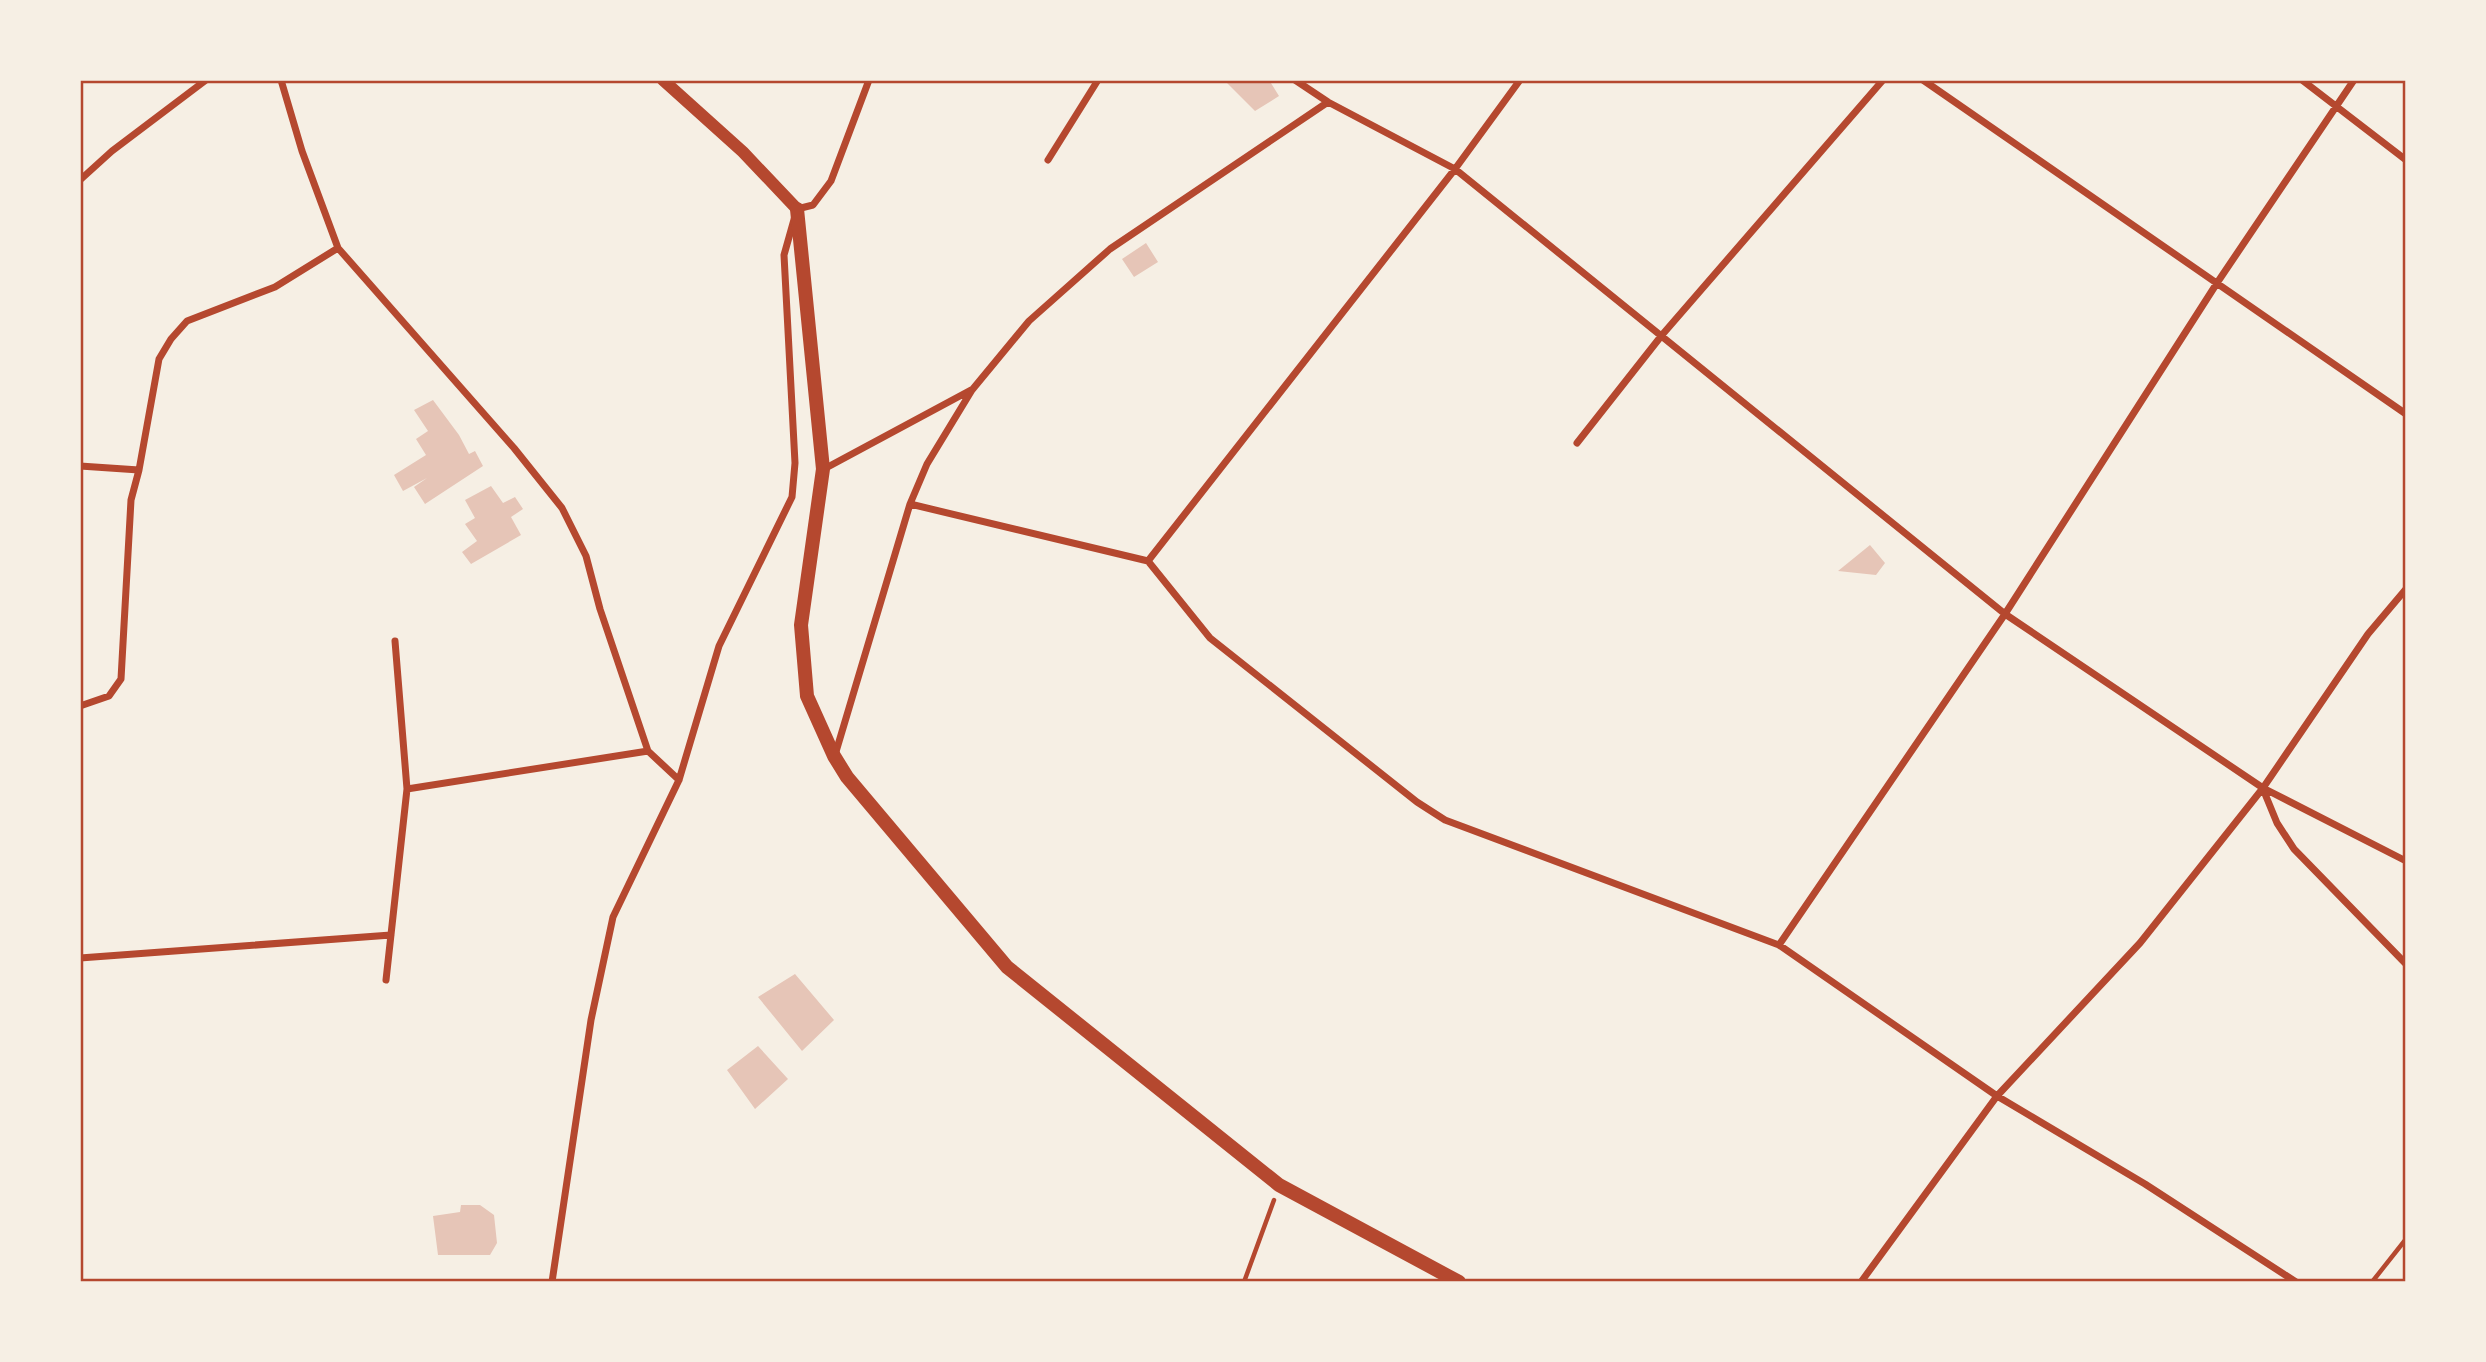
<svg xmlns="http://www.w3.org/2000/svg" width="2486" height="1362" font-family="'Varela Round',sans-serif">
<rect width="100%" height="100%" fill="#f6efe4"/>
<path fill="#e6c5b7" d="M1224,80H1269L1279,96L1255,111Z
M1146,243L1158,262L1134,277L1122,259Z
M433,400L459,435L469,454L475,451L483,466L425,504L414,487L427,478L403,491L394,475L426,455L416,439L428,431L414,410Z
M491,486L503,503L515,497L523,509L511,517L521,535L471,564L462,552L477,541L465,524L475,518L465,500Z
M1870,545L1885,563L1876,575L1838,571Z
M795,974L834,1020L802,1051L758,997Z
M758,1046L788,1079L755,1109L727,1070Z
M461,1205H480L494,1215L497,1243L490,1255H438L433,1216L460,1212Z"/>
<g fill="none" stroke-linecap="round" stroke-linejoin="round">
<path stroke="#b5482f" stroke-width="4.5" d="M1244,1282L1274,1200
M2372,1282L2406,1239"/>
<path stroke="#b5482f" stroke-width="7" d="M281,80L302,151L338,248L514,448L562,508L586,556L600,609L648,751L679,780
M1295,80L1328,102L1455,169L2005,614L2263,788L2406,861
M1923,80L2406,414
M2302,80L2406,160
M1048,160L1098,80
M80,180L112,151L206,80
M1577,443L1662,335L1883,80
M80,466L139,470
M824,469L971,390
M910,504L1148,561L1210,638L1417,802L1445,820L1779,945L1997,1096L2145,1184L2296,1282
M1148,561L1455,169L1520,80
M395,641L407,789L648,751
M80,706L109,696L121,679L131,500L139,470L159,359L171,339L187,321L275,287L338,248
M835,755L910,504L927,464L972,390L1029,321L1110,249L1328,102
M2263,789L2277,823L2294,849L2406,964
M1779,945L2005,614L2217,283L2354,80
M80,958L391,935
M386,980L407,789
M552,1282L591,1020L613,917L679,780L719,646L792,497L795,463L784,255L797,209L813,205L831,181L869,80
M1861,1282L1997,1096L2140,943L2263,788L2368,634L2406,589"/>
<path stroke="#b5482f" stroke-width="12" d="M663,80L743,152L797,209"/>
<path stroke="#b5482f" stroke-width="14" d="M797,209L823,469L801,625L807,696L834,756L847,777L1007,967L1279,1185L1459,1282"/>
</g>
<rect width="2486" height="1362" fill="none" stroke="#f6efe4" stroke-width="164"/>
<rect x="82" y="82" width="2322" height="1198" fill="none" stroke="#b5482f" stroke-width="2.5"/>
</svg>
